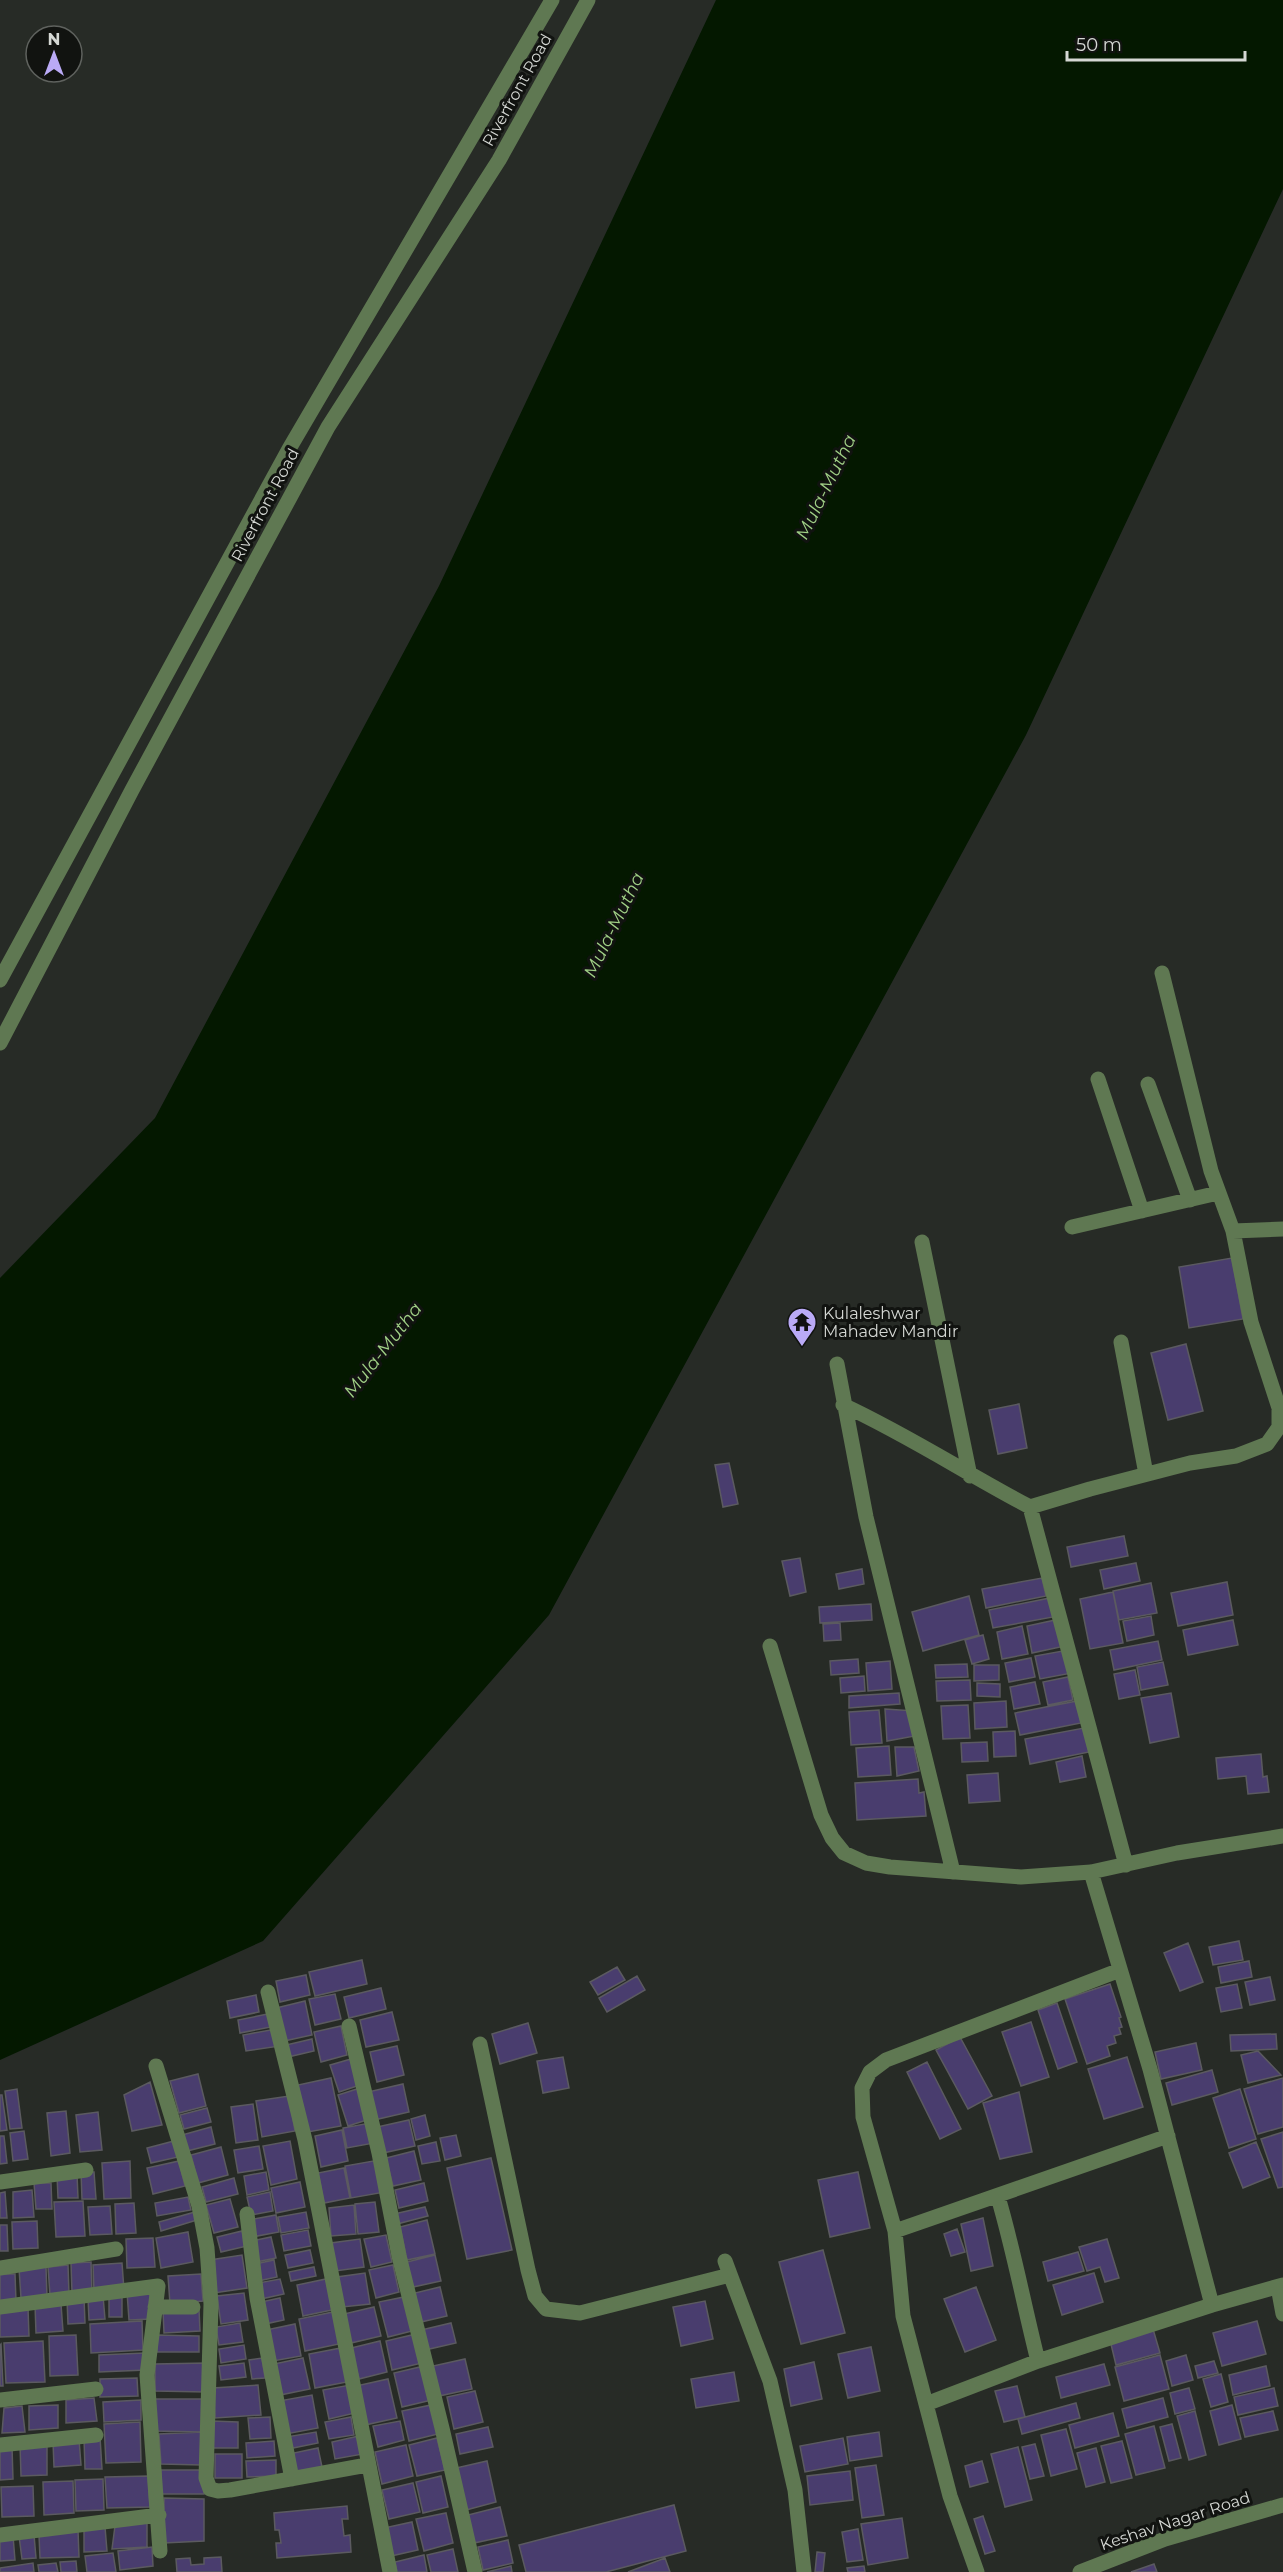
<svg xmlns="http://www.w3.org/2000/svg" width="1283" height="2572" font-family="Montserrat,sans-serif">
<rect width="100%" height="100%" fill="#272b26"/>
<path fill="#041800" d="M716,0H1283V189L1026,735L549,1615L263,1941L0,2060V1278L155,1118L439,586Z"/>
<path fill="#493d6e" stroke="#5b5a60" stroke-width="1.5" d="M1232,1258L1243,1319L1189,1328L1179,1267Z
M1186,1344L1203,1411L1168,1420L1151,1353Z
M1019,1404L1027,1448L998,1454L989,1410Z
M729,1463L738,1504L723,1507L715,1465Z
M1124,1536L1128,1556L1071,1567L1067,1547Z
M800,1558L806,1592L790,1596L782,1561Z
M1136,1563L1140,1581L1104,1589L1100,1570Z
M862,1569L864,1584L839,1589L836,1574Z
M1042,1578L1046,1596L986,1608L982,1589Z
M1227,1582L1233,1615L1178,1626L1171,1593Z
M1151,1583L1157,1613L1119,1620L1113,1591Z
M1113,1592L1123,1643L1090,1649L1080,1599Z
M969,1596L979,1635L923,1651L912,1612Z
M1050,1598L1053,1617L993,1628L989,1610Z
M871,1604L872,1620L820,1623L819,1607Z
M1151,1616L1154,1635L1127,1641L1123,1621Z
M1060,1619L1065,1646L1032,1653L1027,1626Z
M1233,1620L1238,1645L1188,1655L1183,1630Z
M840,1623L841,1640L824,1641L823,1624Z
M1022,1626L1028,1654L1002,1659L997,1632Z
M983,1635L989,1659L972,1664L965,1640Z
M1158,1641L1162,1660L1114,1670L1110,1650Z
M1068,1650L1072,1673L1040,1679L1035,1656Z
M1031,1658L1035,1677L1009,1682L1005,1663Z
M858,1659L859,1673L831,1675L830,1661Z
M890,1661L892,1689L868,1691L866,1663Z
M1163,1662L1168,1685L1141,1690L1137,1667Z
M967,1664L968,1677L936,1678L935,1665Z
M974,1665H999V1680L974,1681Z
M1135,1670L1140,1695L1119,1699L1114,1674Z
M864,1676L865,1691L841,1693L840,1678Z
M1068,1677L1073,1700L1048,1705L1043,1682Z
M970,1680L971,1700L937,1701L936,1681Z
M1035,1682L1040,1704L1014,1709L1010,1687Z
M977,1683L1000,1684V1697L977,1696Z
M899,1693L900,1704L849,1708V1696Z
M1171,1693L1179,1737L1150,1743L1141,1698Z
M1006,1701L1007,1727L975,1729L974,1703Z
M1077,1701L1081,1723L1020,1735L1015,1713Z
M968,1705L970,1738L943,1739L941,1706Z
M885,1709L914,1711L915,1736L887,1741Z
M879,1710L882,1743L851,1745L849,1712Z
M1084,1728L1089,1752L1030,1764L1025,1739Z
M1015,1731L1016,1756L994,1757L993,1732Z
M987,1742L988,1761L962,1762L961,1743Z
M889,1746L891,1775L858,1777L856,1748Z
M895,1747H914L919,1771L897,1776Z
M1261,1754L1263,1777L1267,1776L1269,1792L1248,1794L1246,1776L1218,1779L1216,1758Z
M1082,1756L1086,1777L1060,1782L1056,1762Z
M998,1773L1000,1801L969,1803L967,1775Z
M918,1779L919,1793L924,1792L926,1816L857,1820L855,1783Z
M1239,1941L1243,1960L1213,1965L1209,1947Z
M1188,1943L1203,1982L1180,1991L1164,1953Z
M362,1960L367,1984L315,1996L309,1972Z
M1249,1961L1252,1977L1221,1983L1218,1967Z
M617,1967L625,1980L598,1995L590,1982Z
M306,1975L310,1995L280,2002L276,1981Z
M637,1976L645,1990L607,2012L599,1998Z
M1270,1977L1275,2000L1250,2005L1245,1982Z
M1110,1984L1121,2017L1119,2018L1122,2027L1119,2028L1121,2034L1114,2036L1116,2043L1107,2046L1110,2056L1087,2064L1065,1999Z
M1237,1984L1242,2008L1221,2012L1216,1988Z
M381,1988L386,2009L349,2018L344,1997Z
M335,1994L341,2019L315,2025L309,1999Z
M256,1995L259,2012L230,2018L227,2001Z
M305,2001L312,2035L284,2041L276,2008Z
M1057,2003L1077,2062L1058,2069L1038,2010Z
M392,2012L399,2040L366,2047L360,2020Z
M273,2013L276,2026L240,2033L238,2020Z
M1031,2022L1049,2077L1021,2086L1002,2032Z
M528,2023L537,2053L500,2064L492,2034Z
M341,2026L347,2055L321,2062L314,2032Z
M276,2029L280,2046L246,2051L243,2035Z
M1276,2034L1277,2049L1231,2051L1230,2035Z
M960,2037L992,2096L968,2109L936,2050Z
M312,2039L314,2051L288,2057L286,2045Z
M1196,2043L1202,2070L1161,2079L1155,2052Z
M397,2046L404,2075L377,2082L370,2052Z
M1258,2051L1281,2075L1248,2083L1241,2055Z
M563,2057L569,2088L543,2093L537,2061Z
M1127,2057L1143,2107L1104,2119L1088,2069Z
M351,2059L360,2085L339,2092L330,2065Z
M927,2062L961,2129L940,2139L907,2072Z
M1212,2070L1218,2092L1172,2105L1166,2083Z
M198,2074L206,2106L179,2113L170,2081Z
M331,2078L341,2126L308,2132L298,2085Z
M1283,2078V2127L1258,2134L1244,2089Z
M150,2082L162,2125L132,2131L124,2095Z
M403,2084L409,2112L374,2120L368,2092Z
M360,2088L370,2119L348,2126L338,2095Z
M17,2089L22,2128L10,2129L5,2091Z
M1240,2089L1256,2139L1229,2148L1213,2098Z
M1019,2092L1032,2152L1000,2159L983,2103Z
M0,2095H2L7,2130L0,2131Z
M289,2096L295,2131L262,2137L256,2101Z
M253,2104L258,2140L236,2143L231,2107Z
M207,2108L211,2122L184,2129L180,2115Z
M66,2111L70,2153L51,2156L47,2113Z
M98,2112L102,2150L80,2152L76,2115Z
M425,2115L430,2136L416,2140L411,2119Z
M409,2120L415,2146L383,2153L377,2127Z
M370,2123L374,2143L347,2148L343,2128Z
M211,2127L215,2144L187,2151L182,2135Z
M342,2130L348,2161L321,2167L315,2136Z
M24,2131L28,2159L13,2161L10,2133Z
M1283,2132V2187L1278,2188L1261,2139Z
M456,2135L461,2156L445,2160L440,2138Z
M0,2136H4L7,2163L0,2164Z
M174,2141L178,2157L151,2163L147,2148Z
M290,2141L297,2179L271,2185L263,2146Z
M436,2142L440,2161L422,2164L418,2146Z
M1256,2142L1270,2177L1243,2188L1229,2153Z
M259,2146L263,2169L238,2173L234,2150Z
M221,2147L228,2175L198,2183L191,2155Z
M414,2151L421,2180L393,2186L386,2158Z
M491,2158L512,2250L467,2259L447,2168Z
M379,2160L385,2192L351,2198L345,2166Z
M130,2161L131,2198L104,2199L102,2163Z
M179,2161L185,2186L153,2194L147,2168Z
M344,2168L350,2198L324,2203L318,2173Z
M81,2172H94L96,2199H82Z
M266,2172L269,2190L247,2195L244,2176Z
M858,2172L870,2228L830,2237L818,2180Z
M77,2174L78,2198H58L57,2175Z
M234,2178L238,2194L206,2202L202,2187Z
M300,2182L305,2207L276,2213L271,2188Z
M34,2183H51L52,2209H36Z
M424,2183L428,2201L399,2208L395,2190Z
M32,2190L34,2217L13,2218V2192Z
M5,2192L7,2218H0V2193Z
M270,2192L273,2211L251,2215L247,2197Z
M188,2197L191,2210L157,2216L155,2203Z
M230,2199L238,2227L214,2233L206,2205Z
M83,2201L85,2236L56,2237L54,2202Z
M375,2202L379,2232L358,2234L355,2204Z
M134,2203L136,2233L116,2234L115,2204Z
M354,2205L356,2234L331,2236L329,2208Z
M110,2206L112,2234L90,2235L88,2207Z
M425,2207L428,2216L397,2224L394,2214Z
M195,2212L197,2220L161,2231L159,2222Z
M306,2212L309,2228L281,2233L278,2217Z
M276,2215L279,2232L252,2237L249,2220Z
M983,2218L993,2266L971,2271L961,2224Z
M427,2220L435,2254L407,2260L400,2227Z
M37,2221L38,2248L13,2249L12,2222Z
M0,2225H7L8,2251H0Z
M957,2229L965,2252L951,2256L944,2234Z
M308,2230L311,2246L284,2251L281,2235Z
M242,2231L247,2246L221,2252L217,2237Z
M188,2232L193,2262L161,2268L156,2238Z
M386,2235L392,2262L371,2267L364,2239Z
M271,2237L276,2258L256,2262L251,2241Z
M153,2238L155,2267L127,2268L126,2239Z
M360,2239L364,2267L335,2271L331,2243Z
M1107,2239L1119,2278L1105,2282L1100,2267L1087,2271L1079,2247Z
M310,2250L313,2263L288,2268L285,2255Z
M823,2250L845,2333L801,2344L779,2262Z
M1078,2252L1084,2271L1048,2281L1043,2262Z
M242,2255L247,2288L214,2293L210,2260Z
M435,2255L441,2281L413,2287L407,2262Z
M274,2260L277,2277L258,2281L255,2264Z
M91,2262L92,2292H72L71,2263Z
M122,2263L124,2290L94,2291L93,2265Z
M68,2265L69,2294L50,2295L48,2267Z
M393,2265L399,2292L376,2298L369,2270Z
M46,2267L47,2297L21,2298L19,2268Z
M314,2267L316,2276L291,2281L289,2272Z
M365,2273L370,2304L342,2307L337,2277Z
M1094,2273L1103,2302L1062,2315L1053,2285Z
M0,2274H15L16,2301L0,2302Z
M201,2274L203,2301L170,2304L168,2276Z
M280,2279L284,2294L261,2299L258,2283Z
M326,2279L332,2310L303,2316L297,2285Z
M440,2287L447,2316L421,2322L415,2293Z
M976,2287L996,2340L965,2352L944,2299Z
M150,2291L151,2319L129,2320L127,2292Z
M244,2293L248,2320L221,2324L217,2296Z
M122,2295V2317H109V2296Z
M103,2296L105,2319L89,2320L88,2298Z
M404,2297L412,2331L388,2337L379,2302Z
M84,2298L85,2323L68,2324L67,2299Z
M280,2298L284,2320L265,2324L261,2302Z
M705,2301L713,2339L681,2346L673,2307Z
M61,2304L63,2331L36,2333L35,2305Z
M374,2307L381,2336L351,2343L344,2314Z
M28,2308L29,2336L0,2337V2309Z
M199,2309L200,2331L164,2333L163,2311Z
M333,2312L339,2344L305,2351L299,2319Z
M142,2321L143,2350L91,2353L90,2324Z
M1257,2321L1266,2354L1222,2366L1213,2333Z
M240,2323L243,2342L219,2345L216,2327Z
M451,2323L456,2343L425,2350L421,2330Z
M295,2324L301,2356L273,2361L266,2330Z
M1153,2329L1160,2353L1116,2365L1110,2340Z
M416,2334L422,2363L392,2370L386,2341Z
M76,2335L78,2375L50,2376L49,2336Z
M157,2335L199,2336V2352H157Z
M43,2341L45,2382L6,2383L4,2343Z
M380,2341L387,2372L359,2379L351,2348Z
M1,2344L3,2386H0V2345Z
M244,2345L246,2359L221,2363L219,2349Z
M871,2347L880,2391L848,2398L838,2354Z
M341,2348L347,2382L315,2388L309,2354Z
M145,2353L146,2370L99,2372V2355Z
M1160,2355L1169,2389L1124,2401L1115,2367Z
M1186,2355L1193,2380L1172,2386L1166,2361Z
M262,2358L265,2378L252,2379L249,2360Z
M303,2358L310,2389L280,2395L274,2364Z
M465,2359L472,2389L439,2396L433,2366Z
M1214,2361L1218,2373L1198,2378L1195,2366Z
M814,2362L822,2399L791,2406L784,2369Z
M206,2363V2392L155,2391V2364Z
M244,2363L246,2377L221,2380L219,2366Z
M1104,2364L1110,2385L1061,2398L1056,2377Z
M424,2366L432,2400L402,2407L394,2373Z
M1266,2366L1270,2386L1233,2395L1229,2375Z
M734,2372L739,2401L696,2408L691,2379Z
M1221,2374L1228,2402L1211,2407L1203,2379Z
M137,2378L138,2396L100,2397V2379Z
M388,2379L397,2418L365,2425L356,2386Z
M258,2385L261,2415L215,2418L213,2388Z
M350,2385L355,2413L329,2419L323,2390Z
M1017,2386L1025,2417L1004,2422L995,2391Z
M1189,2388L1195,2409L1175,2414L1170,2393Z
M1274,2388L1278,2406L1238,2415L1234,2397Z
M475,2391L483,2422L454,2429L447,2397Z
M312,2395L318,2428L286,2434L279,2401Z
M94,2398L97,2421L66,2423V2400Z
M1163,2398L1168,2417L1127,2428L1122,2409Z
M153,2399H202V2432L153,2431Z
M141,2400V2420L104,2422L103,2402Z
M1076,2403L1080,2418L1022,2434L1018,2419Z
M58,2405V2428L29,2430V2406Z
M431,2405L438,2434L409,2441L402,2411Z
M1232,2405L1241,2439L1219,2445L1210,2411Z
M22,2406L25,2432L2,2433L4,2408Z
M1195,2411L1206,2455L1189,2460L1177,2416Z
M1273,2411L1278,2430L1245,2437L1240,2418Z
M1113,2413L1119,2436L1075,2448L1069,2425Z
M270,2417L271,2438L250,2439L248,2418Z
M351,2417L354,2435L329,2439L325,2422Z
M212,2421L238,2422V2448H212Z
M400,2421L404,2440L378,2447L373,2426Z
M140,2422L141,2462L106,2463L104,2424Z
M1172,2424L1181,2458L1169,2461L1160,2427Z
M1154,2426L1165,2468L1136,2475L1125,2434Z
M488,2427L493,2447L460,2454L456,2434Z
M1066,2429L1077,2469L1051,2476L1041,2435Z
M203,2432L202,2465L161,2464L159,2434Z
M316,2432L318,2443L288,2449L286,2437Z
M879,2432L882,2456L850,2461L847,2437Z
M359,2436L363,2454L335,2459L332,2442Z
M100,2437L102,2469H85L84,2439Z
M437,2438L445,2470L417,2476L409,2445Z
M843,2438L848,2464L805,2472L800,2446Z
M79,2439L81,2465L54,2467L53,2442Z
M274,2441L275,2456L247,2458L246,2443Z
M1122,2441L1132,2478L1111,2483L1101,2446Z
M47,2443V2475L21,2476L20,2445Z
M1035,2444L1044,2476L1030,2479L1022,2447Z
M406,2445L413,2476L382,2484L375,2452Z
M0,2447H12L13,2479L0,2480Z
M1018,2447L1032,2500L1005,2507L991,2454Z
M318,2448L322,2467L292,2473L289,2454Z
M1096,2448L1105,2482L1086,2487L1077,2453Z
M215,2454H242V2478H215Z
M276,2460V2476L247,2477L246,2461Z
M487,2461L496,2502L466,2510L456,2468Z
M982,2461L988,2482L970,2487L965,2466Z
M876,2465L884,2515L862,2518L855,2468Z
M161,2470H204V2494H161Z
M850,2471L853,2500L810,2505L807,2476Z
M148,2476L150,2507L107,2508L105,2477Z
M441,2476L448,2507L423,2513L416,2482Z
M103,2479L104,2510L76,2511L75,2480Z
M73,2481L74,2513L44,2515L43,2482Z
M413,2483L420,2512L389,2519L382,2490Z
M33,2486L34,2516L2,2517L1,2487Z
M164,2498L204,2499V2541L164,2543Z
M674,2505L686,2551L606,2572H526L519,2545Z
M347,2506L348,2519H342L344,2536L350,2535L351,2552L277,2558L276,2543H281L279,2530H275L274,2513Z
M500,2507L507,2536L474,2543L468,2515Z
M446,2513L453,2543L424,2551L416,2519Z
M983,2516L995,2551L985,2554L974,2519Z
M902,2518L908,2558L868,2565L861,2524Z
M412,2522L418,2550L391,2556L384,2528Z
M147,2523V2547L112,2549L115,2526Z
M105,2527L107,2551L84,2552V2528Z
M858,2529L863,2560L847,2562L842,2532Z
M78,2530L79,2557L40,2558L39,2535Z
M34,2535L36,2558L22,2559L19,2536Z
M13,2536L15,2560L0,2561V2538Z
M508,2540L513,2563L483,2570L478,2547Z
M152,2547L153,2566L120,2570L118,2551Z
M453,2549L458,2572H431L427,2555Z
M817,2552L825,2553L823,2572H815Z
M113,2553L116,2572H87L85,2556Z
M424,2555L427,2572H397L395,2562Z
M221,2557L222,2572H177L176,2559L190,2558L191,2565L204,2564V2558Z
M665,2558L670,2572H628Z
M76,2561L77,2572H61L60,2562Z
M33,2563L34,2572H0V2568Z
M56,2563L58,2572H39L38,2565Z
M1154,2564L1157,2572H1131Z
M511,2566L512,2572H487Z
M864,2566L865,2572H848L847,2568Z"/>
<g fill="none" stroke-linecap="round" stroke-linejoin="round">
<path stroke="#5f7852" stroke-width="15" d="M0,980L289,449L552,0
M0,1043L132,790L328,427L499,160L588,0
M1098,1079L1142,1211
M1148,1084L1190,1200
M1072,1227L1218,1193
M1233,1231L1283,1229
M922,1242L970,1476
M1121,1342L1146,1474
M837,1364L866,1517L953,1872
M843,1405C908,1435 967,1474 1030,1507L1126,1865
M1030,1507L1090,1489L1190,1463L1236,1456L1267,1444L1279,1427V1408L1251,1322L1233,1231L1211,1171L1162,973
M770,1646L821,1815L832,1838L844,1853L866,1863L890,1867L1021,1877L1091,1872L1177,1853L1283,1836
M1091,1872L1150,2069L1212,2305
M268,1992L305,2140L390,2572
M349,2026L379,2153L399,2256L442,2428L475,2572
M480,2044L528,2270L535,2296L546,2309L580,2313L730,2275
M156,2066L199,2206L207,2248L211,2304L206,2478L210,2489L218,2491L230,2490L367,2465
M0,2182L86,2170
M998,2197C1014,2251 1024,2306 1038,2361
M247,2214L257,2298L292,2479
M895,2231L1168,2136
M725,2261L770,2381L795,2490L804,2572
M0,2268L116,2249
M1278,2287L1283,2314
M0,2307L158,2286L147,2375L160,2551
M155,2307H193
M0,2400L96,2389
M926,2404L1038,2361L1212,2305L1283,2285
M0,2445L96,2435
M0,2535L159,2515
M977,2572L950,2496L903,2316L895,2231L863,2117L862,2088L870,2072L886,2060L1120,1970
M1080,2572L1165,2539L1283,2505"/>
</g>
<defs>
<g id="temple-pin" transform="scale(1.5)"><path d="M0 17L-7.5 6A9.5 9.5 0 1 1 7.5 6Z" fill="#baaaf6" stroke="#111310"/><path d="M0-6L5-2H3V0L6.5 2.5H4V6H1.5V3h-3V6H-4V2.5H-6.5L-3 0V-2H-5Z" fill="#111"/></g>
</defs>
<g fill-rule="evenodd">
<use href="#temple-pin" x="802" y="1322"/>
</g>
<g text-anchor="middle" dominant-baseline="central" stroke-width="6" stroke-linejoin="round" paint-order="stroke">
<g font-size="16" fill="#d5d8d4" stroke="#111310">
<text transform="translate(517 90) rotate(-61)">Riverfront Road</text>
<text transform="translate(265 505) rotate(-62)">Riverfront Road</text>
<text transform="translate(1175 2521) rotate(-18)">Keshav Nagar Road</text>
</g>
<g font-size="16" fill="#d5d8d4" stroke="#111310" text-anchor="start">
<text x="823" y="1313">Kulaleshwar<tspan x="823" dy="18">Mahadev Mandir</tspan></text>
</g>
<g font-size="18" font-style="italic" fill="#a0d086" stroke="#111310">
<text transform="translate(826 487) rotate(-64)">Mula-Mutha</text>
<text transform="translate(614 925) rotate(-64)">Mula-Mutha</text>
<text transform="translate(383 1350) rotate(-52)">Mula-Mutha</text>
</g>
</g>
<g transform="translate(54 54)"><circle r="28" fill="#111310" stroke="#5f625e" stroke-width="1.5"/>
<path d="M0-4.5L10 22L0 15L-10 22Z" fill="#baaaf6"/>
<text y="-9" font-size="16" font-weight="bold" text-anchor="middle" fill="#d5d8d4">N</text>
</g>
<path d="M1067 51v9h178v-9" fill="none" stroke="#d5d8d4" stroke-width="3"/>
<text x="1076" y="51" font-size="18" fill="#d5d8d4" stroke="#111310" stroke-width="4.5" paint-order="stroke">50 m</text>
</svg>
